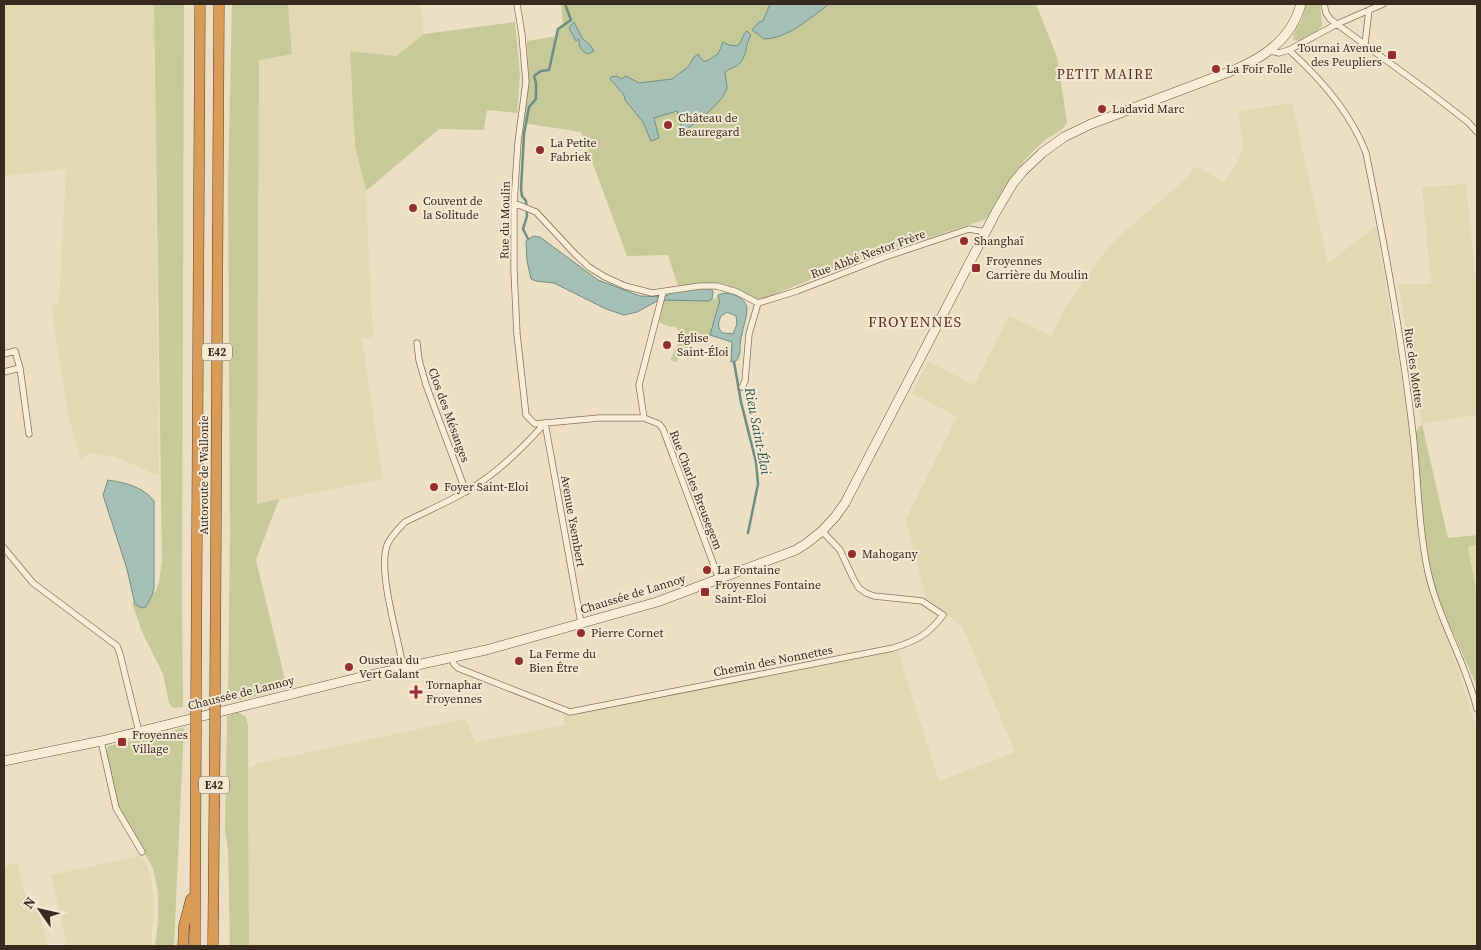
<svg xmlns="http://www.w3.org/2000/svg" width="1481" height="950" font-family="'Source Serif 4',serif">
<rect width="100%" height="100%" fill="#eddfc4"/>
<path fill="#e2d9b2" d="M4,4H154L159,476L111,455L109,457L91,453L85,456L81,462L68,415L51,305H59L66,169L4,176Z
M288,4H421L424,34L396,56L350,51L355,146L366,191L373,337L362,339L383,479L257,504L259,59L292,54Z
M1292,103L1328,263L1376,226L1408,421L1419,546L1477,730V946H249V768L259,763L465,719L476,742L565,725L563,713H575L891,651H898L939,781L1015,752L962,626L926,598L906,519L957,417L912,393L928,361L974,385L1009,316L1051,336L1065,308L1103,254L1123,233L1187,178L1196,166L1224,182L1236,164L1242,151V136L1238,111Z
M1466,184L1475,274H1477V415L1422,424L1398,284H1431L1422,187Z
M1477,544V594L1468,547Z
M139,856L145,860L151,877L154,907L151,946H67L51,875Z
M17,862L28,906L37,904L48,946H4V867Z"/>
<path fill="#c6ca99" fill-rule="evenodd" d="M154,4H184L182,596L183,707L173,708L169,703L163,674L142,632L132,603L156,591L159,582L162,562Z
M232,4H288L292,54L259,60L257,504L279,499L256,560L287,688L240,700L228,696L230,532L228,183Z
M561,4H770L763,21L792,30L829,4H1036L1057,57L1067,122C1064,131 1051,135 1044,141C1017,165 1003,189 986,219L848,265L757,301L722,287L679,289L668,255L627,256L581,132L523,123L528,81L527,41L557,36L558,29L563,26ZM742,42L749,43L746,49L725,72V76L706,114L699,122L684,131L677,111L653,118L651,141L643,122L625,100L624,95L610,79L617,76L621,79L627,76L639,83L672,79L689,66L694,58L701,56L703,61H707L718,54L720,46H737Z
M1306,4H1320L1322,26L1317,31L1300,41L1294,40L1293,35L1302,19Z
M515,22L520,74L517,113L487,110L484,130L439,129L366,191L355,146L350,51L396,56L424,34Z
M718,298L720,300L710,335L694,340L676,362L670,360L683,334L679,332L677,328L673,326L670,327L659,322L664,300L712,299Z
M1422,424L1448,538L1477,535V544L1468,547L1477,594V681L1475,682L1430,580L1422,541L1413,435Z
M238,712L246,717L248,726L249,946H230L228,851L225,831L227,716Z
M184,727L174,946H155L158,922V893L153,868L119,807L106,757L108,746L164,734Z"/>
<path fill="#a6c0b8" stroke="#6d8e85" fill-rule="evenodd" d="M770,4H829C810,18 789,38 764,39L752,30L759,22L763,21Z
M574,22L582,38L590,45L594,51L588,54C580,50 579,47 579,39L576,41L569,28Z
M747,31L751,35C745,44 748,55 739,64C735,68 729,68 725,72C725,77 727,83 727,88C725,100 694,126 683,131L677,111L654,118L659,138L651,141L643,122L625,100L624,95L610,79L611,77L617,76L621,79L626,76L639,83L672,79L689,66L694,57L698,54L703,61H707L718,54L723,42L729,45L737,46C743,41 742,35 747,31Z
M533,236L540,237L598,280L640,296L664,297L673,292L708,287L713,291L712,299L709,301L659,300L637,312L624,315L606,309L554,283L536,281L531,279L527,261L526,241Z
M725,293C735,294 743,297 747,307C747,318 743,327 741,338C739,347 742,354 736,361L731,362L732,342L710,335L720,300L718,298V295ZM727,312L736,316L737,324L733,334L723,333C717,328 718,323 721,316Z
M108,480C125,483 142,486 154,501V588L152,595L146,607L141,608L135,604L127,569L103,495Z"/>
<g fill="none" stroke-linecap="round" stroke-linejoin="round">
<path stroke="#6d8e85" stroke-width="2.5" d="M528,239L523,229L527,216L526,201L522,196L521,189L524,134L529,107L536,99V83L534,76L541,71L549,70L558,29L571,20L565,4
M734,362L741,402L756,462L758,484L748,533"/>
<g stroke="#87715b" stroke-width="7">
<path id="minor" d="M517,4L522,35L526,82L518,142L514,203V271L517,334L526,415L535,424L599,418H644L659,424L663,429L719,579
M1324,4L1326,13L1330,19L1428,91L1468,122L1477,132
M1365,44L1369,10
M1289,50C1321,79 1351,113 1366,153C1385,246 1402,339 1413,434C1418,477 1418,520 1426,562C1435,614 1465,659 1477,709
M1270,51L1279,53L1289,50L1337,24L1383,4
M514,203L536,212L575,254L589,267L605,277L625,286L652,293L700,286H717L737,292L758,303L797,291L885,257L969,229L986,232
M417,343L419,360L426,385L466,492
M4,354L15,351L20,368
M4,372L20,368L29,434
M742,387L745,381L749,334L758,303
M644,418L639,385L663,292
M545,423L581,623
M4,548L33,583L117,646L120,654L139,732
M452,658L454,664L458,668L570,712L893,648C916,641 928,635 943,615L922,601L874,596L866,593L859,588L854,580L840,550L822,531
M403,668C399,638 376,569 388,543C392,535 399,528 405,522C425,512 446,503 465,492C495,475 522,449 545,423
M101,741L116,808L142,852"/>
</g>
<g stroke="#68523f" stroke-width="10">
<path id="secondary" d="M4,761L101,741L357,678L486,650L657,602L796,550L807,543L822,531L835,517L845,503L996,212L1013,183L1023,171L1042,153L1064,137L1091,124L1234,70C1265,57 1292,38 1301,4"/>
</g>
<g stroke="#55402f" stroke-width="11">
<path id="motorway" d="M215,700L219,4
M196,704L200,4
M183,946L184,926L191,899
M195,946L196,732
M213,946L215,727"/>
</g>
<use href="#minor" stroke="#f8edd7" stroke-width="5.5"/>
<use href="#secondary" stroke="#f8edd7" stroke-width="9"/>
<use href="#motorway" stroke="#d99c58" stroke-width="10"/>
<g stroke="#55402f" stroke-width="11" stroke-linecap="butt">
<path id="motorway-bridge" d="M215,700V727
M196,732V704"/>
</g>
<use href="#motorway-bridge" stroke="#d99c58" stroke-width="10"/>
</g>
<g fill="#932e31" stroke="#f4ead4" stroke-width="2">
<rect x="1387" y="50" width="10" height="10" rx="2.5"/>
<circle cx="1216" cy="69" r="5"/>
<circle cx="1102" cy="109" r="5"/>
<circle cx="668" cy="125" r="5"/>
<circle cx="540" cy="150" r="5"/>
<circle cx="413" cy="208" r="5"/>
<circle cx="964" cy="241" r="5"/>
<rect x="971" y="263" width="10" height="10" rx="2.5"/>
<circle cx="667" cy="345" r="5"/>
<circle cx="434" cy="487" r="5"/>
<circle cx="852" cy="554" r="5"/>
<circle cx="707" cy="570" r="5"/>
<rect x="700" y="587" width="10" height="10" rx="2.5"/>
<circle cx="581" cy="633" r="5"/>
<circle cx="519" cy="661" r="5"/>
<circle cx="349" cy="667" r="5"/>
<path d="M413.5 684.5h5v5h5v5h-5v5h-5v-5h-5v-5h5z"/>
<rect x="117" y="737" width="10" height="10" rx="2.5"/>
</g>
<g text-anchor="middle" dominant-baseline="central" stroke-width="4" stroke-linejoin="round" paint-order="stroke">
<g fill="#f4ead4" stroke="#706455" stroke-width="1">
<rect x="202" y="343.5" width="30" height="17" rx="4"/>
<rect x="199" y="776.5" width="30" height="17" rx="4"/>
</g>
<g font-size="11" font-weight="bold" fill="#372a1f">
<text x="217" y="352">E42</text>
<text x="214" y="785">E42</text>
</g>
<g font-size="12" fill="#372a1f" stroke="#f4ead4" text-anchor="start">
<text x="1382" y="48" text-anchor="end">Tournai Avenue<tspan x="1382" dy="14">des Peupliers</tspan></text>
<text x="1226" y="69">La Foir Folle</text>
<text x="1112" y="109">Ladavid Marc</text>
<text x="678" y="118">Château de<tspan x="678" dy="14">Beauregard</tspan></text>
<text x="550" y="143">La Petite<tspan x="550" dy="14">Fabriek</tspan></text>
<text x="423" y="201">Couvent de<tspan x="423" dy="14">la Solitude</tspan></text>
<text x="974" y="241">Shanghaï</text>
<text x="986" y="261">Froyennes<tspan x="986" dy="14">Carrière du Moulin</tspan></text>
<text x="677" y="338">Église<tspan x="677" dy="14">Saint-Éloi</tspan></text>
<text x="444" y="487">Foyer Saint-Eloi</text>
<text x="862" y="554">Mahogany</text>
<text x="717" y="570">La Fontaine</text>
<text x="715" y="585">Froyennes Fontaine<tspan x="715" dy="14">Saint-Eloi</tspan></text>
<text x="591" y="633">Pierre Cornet</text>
<text x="529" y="654">La Ferme du<tspan x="529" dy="14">Bien Être</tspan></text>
<text x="359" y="660">Ousteau du<tspan x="359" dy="14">Vert Galant</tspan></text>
<text x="426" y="685">Tornaphar<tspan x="426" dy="14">Froyennes</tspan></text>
<text x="132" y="735">Froyennes<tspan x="132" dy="14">Village</tspan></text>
</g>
<g font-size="12" fill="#372a1f" stroke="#f4ead4">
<text transform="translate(505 220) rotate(-89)">Rue du Moulin</text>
<text transform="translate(868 254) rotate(-20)">Rue Abbé Nestor Frère</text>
<text transform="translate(1414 368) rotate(82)">Rue des Mottes</text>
<text transform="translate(449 415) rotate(70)">Clos des Mésanges</text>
<text transform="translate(204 475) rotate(-90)">Autoroute de Wallonie</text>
<text transform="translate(696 490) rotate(69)">Rue Charles Breusegem</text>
<text transform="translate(573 521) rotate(80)">Avenue Ysembert</text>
<text transform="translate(633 594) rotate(-17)">Chaussée de Lannoy</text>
<text transform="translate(773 661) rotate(-11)">Chemin des Nonnettes</text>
<text transform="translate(241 693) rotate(-14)">Chaussée de Lannoy</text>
</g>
<g font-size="14" letter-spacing="1" fill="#622c20" stroke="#f4ead4">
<text x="1105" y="74">PETIT MAIRE</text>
</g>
<g font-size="14" font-style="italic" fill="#2f5653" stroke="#f4ead4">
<text transform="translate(758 431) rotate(79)">Rieu Saint-Éloi</text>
</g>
<g font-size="15" letter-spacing="1" fill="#622c20" stroke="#f4ead4">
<text x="915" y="321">FROYENNES</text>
</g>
</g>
<rect width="1481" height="950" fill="none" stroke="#372a1f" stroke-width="10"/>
<g transform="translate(40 910) rotate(304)" stroke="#f4ead4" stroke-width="4" paint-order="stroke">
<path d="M0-4L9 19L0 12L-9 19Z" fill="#372a1f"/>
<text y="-8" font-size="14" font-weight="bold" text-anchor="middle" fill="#372a1f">N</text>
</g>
</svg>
